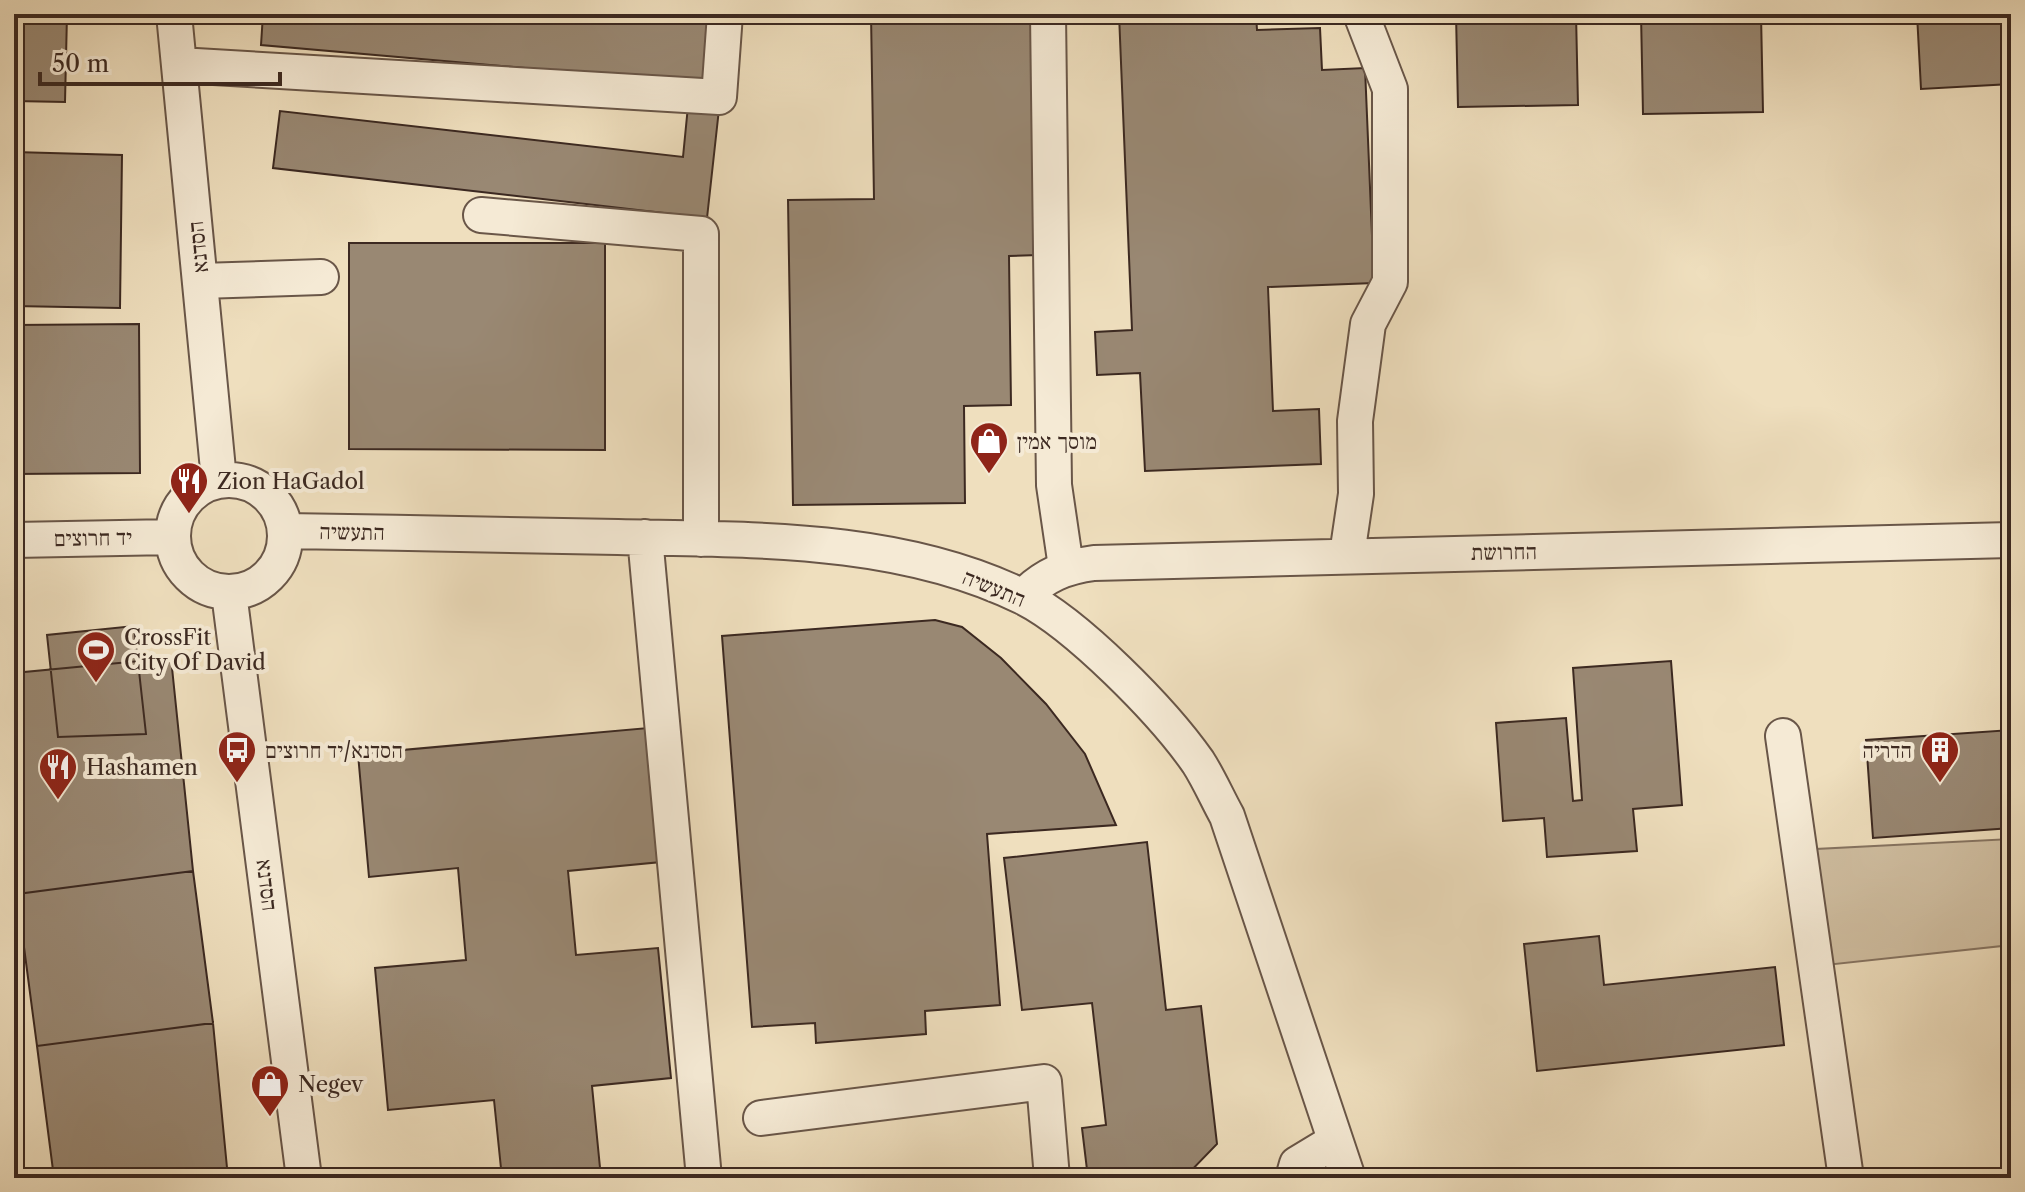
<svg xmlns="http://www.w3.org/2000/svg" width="2025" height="1192" font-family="'Libre Caslon Text','Frank Ruhl Libre',serif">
<rect width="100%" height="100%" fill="#efdfbe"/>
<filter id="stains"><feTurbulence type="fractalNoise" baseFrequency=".0025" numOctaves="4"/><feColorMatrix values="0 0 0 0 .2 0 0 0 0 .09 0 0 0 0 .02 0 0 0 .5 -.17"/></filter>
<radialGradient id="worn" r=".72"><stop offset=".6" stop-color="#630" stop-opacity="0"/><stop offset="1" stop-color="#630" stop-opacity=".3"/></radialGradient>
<path fill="#d1c0a3" stroke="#867462" stroke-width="2" d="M2011,839V945L1826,965L1816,849Z"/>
<path fill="#998873" stroke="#3c2921" stroke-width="2" d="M14,14H67L65,102L14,101Z
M263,14H714L708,84L261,45Z
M871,14H1034L1038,255L1009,256L1011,405L964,406L965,503L793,505L788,200L874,199Z
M1119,14H1256L1257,30L1320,28L1322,70L1365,68L1374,283L1268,287L1273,411L1319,409L1321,464L1145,471L1140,373L1097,375L1095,332L1132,330Z
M1456,14H1576L1578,105L1458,107Z
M1641,14H1761L1763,112L1643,114Z
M1917,14H2011V84L1921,89Z
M688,106L719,109L707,218L273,168L280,111L683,157Z
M14,152L122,155L120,308L14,306Z
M349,243H605V450L349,449Z
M139,324L140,473L14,474V325Z
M935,620L962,627L1001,658L1046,704L1085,754L1116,825L987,834L1000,1005L925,1011L926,1034L816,1043L815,1023L752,1027L722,636Z
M134,626L146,734L58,737L47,635Z
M171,658L193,871L17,894L14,673Z
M1671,661L1682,805L1633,809L1637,851L1547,857L1544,818L1503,821L1496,723L1566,718L1573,801L1582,800L1573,668Z
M648,728L661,862L568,871L576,955L658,948L671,1078L592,1086L601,1178H502L494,1100L388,1110L375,968L466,960L458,868L369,877L358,754Z
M2011,730V828L1873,838L1866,740Z
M1147,842L1166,1010L1201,1006L1217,1144L1184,1178H1088L1082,1128L1106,1125L1092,1003L1022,1010L1004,858Z
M193,871L213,1023L37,1046L17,894Z
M1599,936L1604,985L1775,967L1784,1045L1537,1071L1524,944Z
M213,1023L228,1178H54L37,1046Z"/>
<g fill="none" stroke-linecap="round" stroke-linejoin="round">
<g stroke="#695648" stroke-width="38">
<path id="minor" d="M174,14L219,480
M1048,14L1054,485L1066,567
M179,65L719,97L725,14
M481,215L701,234V539
M201,281L321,277
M173 536a56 56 0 1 1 112 0a56 56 0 1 1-112 0Z
M285,531C396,533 507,534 618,537C752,540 899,536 1023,597C1077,624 1163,712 1198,762C1209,779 1217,798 1227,816L1348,1178
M645,537L704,1178
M14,540L173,537
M1347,555L1356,494L1355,421L1368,324L1390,282V89L1361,14
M229,593L304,1178
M1023,597C1044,575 1065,567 1094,563L2011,540
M1783,736L1846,1178
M761,1118L1044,1082L1052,1178
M1293,1178L1297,1164L1335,1141"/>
</g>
<use href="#minor" stroke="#f5ead5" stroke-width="34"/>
</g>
<defs>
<g id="shop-pin" transform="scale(2)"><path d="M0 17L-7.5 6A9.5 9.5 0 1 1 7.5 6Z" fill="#8f2418" stroke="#f5ead5"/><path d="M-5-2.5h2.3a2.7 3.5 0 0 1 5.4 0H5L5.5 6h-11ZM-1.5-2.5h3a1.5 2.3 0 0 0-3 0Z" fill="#fff"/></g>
<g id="restaurant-pin" transform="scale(2)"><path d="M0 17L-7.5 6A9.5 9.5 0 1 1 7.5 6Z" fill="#8f2418" stroke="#f5ead5"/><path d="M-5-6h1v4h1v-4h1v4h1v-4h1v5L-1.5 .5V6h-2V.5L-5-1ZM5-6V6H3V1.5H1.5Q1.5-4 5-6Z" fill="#fff"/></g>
<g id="stadium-pin" transform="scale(2)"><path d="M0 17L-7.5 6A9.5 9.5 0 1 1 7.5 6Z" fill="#8f2418" stroke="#f5ead5"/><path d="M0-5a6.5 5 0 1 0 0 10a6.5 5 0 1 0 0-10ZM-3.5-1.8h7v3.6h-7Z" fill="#fff"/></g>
<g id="bus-pin" transform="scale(2)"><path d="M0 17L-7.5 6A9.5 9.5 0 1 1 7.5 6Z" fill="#8f2418" stroke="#f5ead5"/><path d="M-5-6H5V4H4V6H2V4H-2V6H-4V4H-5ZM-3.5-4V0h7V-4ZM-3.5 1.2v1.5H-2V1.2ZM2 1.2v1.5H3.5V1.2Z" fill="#fff"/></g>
<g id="building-pin" transform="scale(2)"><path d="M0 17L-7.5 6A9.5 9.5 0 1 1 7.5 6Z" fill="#8f2418" stroke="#f5ead5"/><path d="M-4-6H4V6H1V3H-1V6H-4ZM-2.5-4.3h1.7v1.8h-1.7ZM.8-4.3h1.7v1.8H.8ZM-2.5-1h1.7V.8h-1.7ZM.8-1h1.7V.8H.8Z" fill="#fff"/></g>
</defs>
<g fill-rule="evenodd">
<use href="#shop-pin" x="989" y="441"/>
<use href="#restaurant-pin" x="189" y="481"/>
<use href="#stadium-pin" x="96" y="650"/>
<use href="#bus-pin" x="237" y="750"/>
<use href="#building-pin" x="1940" y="750"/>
<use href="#restaurant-pin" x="58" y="767"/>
<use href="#shop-pin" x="270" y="1084"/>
</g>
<g text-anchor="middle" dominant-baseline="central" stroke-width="8" stroke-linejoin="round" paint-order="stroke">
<g font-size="22" fill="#3c2921" stroke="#f5ead5">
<text transform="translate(198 247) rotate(-96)">הסדנא</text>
<text transform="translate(352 532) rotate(1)">התעשיה</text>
<text transform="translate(93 538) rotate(-1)">יד חרוצים</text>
<text transform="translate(1504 552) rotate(-1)">החרושת</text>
<text transform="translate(994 588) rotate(22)">התעשיה</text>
<text transform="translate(267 885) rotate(83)">הסדנא</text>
</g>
<g font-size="22" fill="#3c2921" stroke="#f5ead5" text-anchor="start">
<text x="1017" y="441">מוסך אמין</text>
<text x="217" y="481">Zion HaGadol</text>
<text x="124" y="637">CrossFit<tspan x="124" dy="25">City Of David</tspan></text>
<text x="265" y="750">הסדנא/יד חרוצים</text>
<text x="1912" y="750" text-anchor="end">הדריה</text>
<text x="86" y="767">Hashamen</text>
<text x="298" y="1084">Negev</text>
</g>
</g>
<rect width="2025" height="1192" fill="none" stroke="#efdfbe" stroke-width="48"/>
<rect x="16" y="16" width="1993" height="1160" fill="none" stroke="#3c2921" stroke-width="4"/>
<rect x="24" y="24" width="1977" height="1144" fill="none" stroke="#3c2921" stroke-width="2"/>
<path d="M40 72v12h240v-12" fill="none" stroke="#3c2921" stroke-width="4"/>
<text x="52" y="72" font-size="24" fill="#3c2921" stroke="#f5ead5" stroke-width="6" paint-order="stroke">50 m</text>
<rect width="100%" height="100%" filter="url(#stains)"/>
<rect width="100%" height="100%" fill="url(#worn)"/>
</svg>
